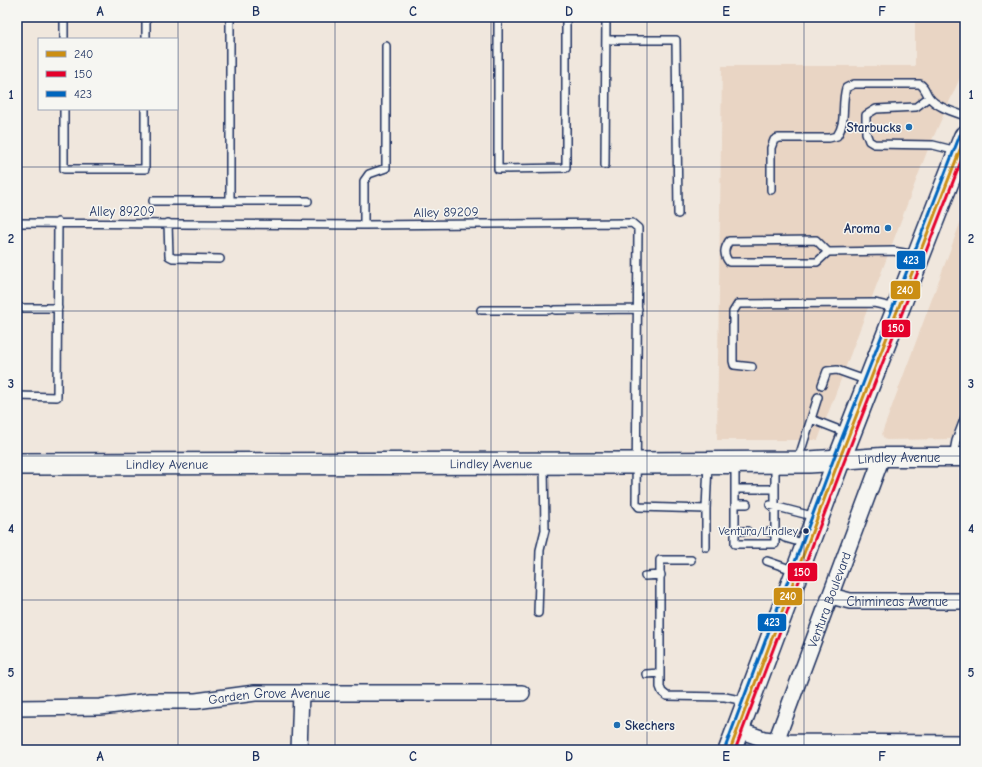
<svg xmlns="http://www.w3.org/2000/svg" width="982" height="767" font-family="'Comic Neue',sans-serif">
<rect width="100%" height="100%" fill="#f0e7dd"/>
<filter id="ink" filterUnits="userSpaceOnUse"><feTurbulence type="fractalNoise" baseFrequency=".025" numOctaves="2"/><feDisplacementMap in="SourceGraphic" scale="8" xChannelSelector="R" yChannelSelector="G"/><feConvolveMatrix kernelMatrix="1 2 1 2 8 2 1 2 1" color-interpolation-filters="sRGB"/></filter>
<g filter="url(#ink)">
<path fill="#e9d5c4" d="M915,17H965V67L928,149L818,440H717L722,66H915Z
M965,210V402L951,439L886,440L883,437L882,433Z"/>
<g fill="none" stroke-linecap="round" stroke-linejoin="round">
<g stroke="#1b2f5e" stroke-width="10">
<path id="service" d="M64,17V39
M230,17V201
M498,17V169L566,168V17
M146,39V17
M606,40H676L678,214
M929,97L916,107L876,109L866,115V133L869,141L874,144L933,145L957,151
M64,109V169H145V109
M605,165L606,17
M771,190V148L774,140L778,138H829L837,136C847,121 841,106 846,88L854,84H920C926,88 925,92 929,97C936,107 954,112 965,116
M153,201H308
M17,223L364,225L632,223L638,228L636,503L639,507L706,509L708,464
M168,223L169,256L173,258L220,259
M364,225V181L369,174L386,168V46
M828,252L816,240L729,241C724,249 723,254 729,262H817L828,252L893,251L916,255
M17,308H58
M481,310H549
M555,310L638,309
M752,367L734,365L733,361V312L738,304L874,303L896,308
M822,385L827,371L837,370L868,381
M17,396L57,397L58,222
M811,419L847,433
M953,457L956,441L965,417
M798,460L818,397
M775,464V532L785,538L806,544
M735,465V544H775V532H769
M736,489H775
M735,504H747
M770,505L816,517
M735,531H747
M706,547V509
M691,560H660V687L662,692L667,696L725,697L745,701
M767,561L796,571
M645,576L661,575
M538,613L540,550L545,530L544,465
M646,674L660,673"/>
</g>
<g stroke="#1b2f5e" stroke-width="18">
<g id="minor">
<path id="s1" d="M831,596L850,601H965"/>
<path id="s2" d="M17,708L100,707L150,701H196L255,693H522"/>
<path d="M738,730L764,739L787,742L965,743"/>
<path id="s3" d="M776,741L882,457"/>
<path d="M299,750L301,693"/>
</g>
</g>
<g stroke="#1b2f5e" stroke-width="21">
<g id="tertiary">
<path id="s4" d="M839,460L882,457H965"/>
</g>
</g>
<g stroke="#1b2f5e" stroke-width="24">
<g id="secondary">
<path id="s5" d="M17,464L636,463L809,462L839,460"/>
</g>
</g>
<g stroke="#1b2f5e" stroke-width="25">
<path id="primary" d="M730,750L839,460L965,137"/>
</g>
<use href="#service" stroke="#f6f6f2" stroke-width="7"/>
<use href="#minor" stroke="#f6f6f2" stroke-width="15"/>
<use href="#tertiary" stroke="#f6f6f2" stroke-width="18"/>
<use href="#secondary" stroke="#f6f6f2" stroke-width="21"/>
<use href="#primary" stroke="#f6f6f2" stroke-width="22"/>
<g stroke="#f6f6f2" stroke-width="6">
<path id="bus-1" d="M730,750L839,460L965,137"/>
</g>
<g stroke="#f6f6f2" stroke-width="6">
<path id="bus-2" d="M735,750L844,462L965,151"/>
</g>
<g stroke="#f6f6f2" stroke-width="6">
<path id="bus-3" d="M725,748L834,458L960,135"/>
</g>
<use href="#bus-1" stroke="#cb8e13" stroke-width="3"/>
<use href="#bus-2" stroke="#e4002b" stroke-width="3"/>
<use href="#bus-3" stroke="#0065bd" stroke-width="3"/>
</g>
</g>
<path fill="none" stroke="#1b2f5e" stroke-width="1" stroke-opacity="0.55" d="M178,17V750M335,17V750M491,17V750M647,17V750M804,17V750M17,167H965M17,311H965M17,456H965M17,600H965"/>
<g fill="#1f6fb2" stroke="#f6f6f2" stroke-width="1.5">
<circle cx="909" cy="127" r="4"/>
<circle cx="888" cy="228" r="4"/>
<circle cx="617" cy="725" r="4"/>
</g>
<circle fill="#1b2f5e" stroke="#f6f6f2" stroke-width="1.5" cx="806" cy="531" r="3.5"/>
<g text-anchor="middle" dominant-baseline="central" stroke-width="3" stroke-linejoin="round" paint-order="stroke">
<g font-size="12" fill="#1b2f5e" stroke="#f6f6f2" text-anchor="end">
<text x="798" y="531">Ventura/Lindley</text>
</g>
<g font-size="13" font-weight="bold" fill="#1b2f5e" stroke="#f6f6f2" text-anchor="end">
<text x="901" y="127">Starbucks</text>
<text x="880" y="228">Aroma</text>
<text x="625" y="725" text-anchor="start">Skechers</text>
</g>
<g font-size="13" fill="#1b2f5e" stroke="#f6f6f2">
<text x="122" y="211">Alley 89209</text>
<text transform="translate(446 212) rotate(-1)">Alley 89209</text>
<text stroke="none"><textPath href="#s4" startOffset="60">Lindley Avenue</textPath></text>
<text stroke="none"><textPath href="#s5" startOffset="150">Lindley Avenue</textPath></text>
<text stroke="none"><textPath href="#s5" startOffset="474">Lindley Avenue</textPath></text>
<text stroke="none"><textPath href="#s3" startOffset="151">Ventura Boulevard</textPath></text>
<text stroke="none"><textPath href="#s1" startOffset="67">Chimineas Avenue</textPath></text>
<text stroke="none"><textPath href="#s2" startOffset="253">Garden Grove Avenue</textPath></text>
</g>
</g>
<g stroke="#f6f6f2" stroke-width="1.5">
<rect x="896" y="250" width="30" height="20" rx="4" fill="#0065bd"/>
<rect x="890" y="280" width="31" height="20" rx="4" fill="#cb8e13"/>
<rect x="881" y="319" width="30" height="19" rx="4" fill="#e4002b"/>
<rect x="787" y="562" width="31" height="20" rx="4" fill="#e4002b"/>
<rect x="773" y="587" width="30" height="19" rx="4" fill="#cb8e13"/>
<rect x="757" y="613" width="30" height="19" rx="4" fill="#0065bd"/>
</g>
<g font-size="11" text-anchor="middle" font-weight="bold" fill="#fff">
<text x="911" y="264">423</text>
<text x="905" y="294">240</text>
<text x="896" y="332">150</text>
<text x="802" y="576">150</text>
<text x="788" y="600">240</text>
<text x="772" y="626">423</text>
</g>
<rect width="982" height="767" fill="none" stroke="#f6f6f2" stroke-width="44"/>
<rect x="38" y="38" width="140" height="72" fill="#f6f6f2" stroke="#9ea6b7"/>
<rect x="46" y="51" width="20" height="6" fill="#cb8e13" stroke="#9ea6b7"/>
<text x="74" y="58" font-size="12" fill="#1b2f5e">240</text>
<rect x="46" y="71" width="20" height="6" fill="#e4002b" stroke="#9ea6b7"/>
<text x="74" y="78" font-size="12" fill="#1b2f5e">150</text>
<rect x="46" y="91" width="20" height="6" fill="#0065bd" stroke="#9ea6b7"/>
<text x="74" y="98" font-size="12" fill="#1b2f5e">423</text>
<rect x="22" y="22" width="938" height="723" fill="none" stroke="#1b2f5e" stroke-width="1.5"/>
<g font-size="13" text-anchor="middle" font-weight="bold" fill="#1b2f5e">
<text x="100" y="16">A</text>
<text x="256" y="16">B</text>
<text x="413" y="16">C</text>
<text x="569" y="16">D</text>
<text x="726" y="16">E</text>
<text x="882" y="16">F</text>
<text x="11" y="99">1</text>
<text x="971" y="99">1</text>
<text x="11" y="243">2</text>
<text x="971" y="243">2</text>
<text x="11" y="388">3</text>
<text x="971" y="388">3</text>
<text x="11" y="533">4</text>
<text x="971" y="533">4</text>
<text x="11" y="677">5</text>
<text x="971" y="677">5</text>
<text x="100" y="761">A</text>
<text x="256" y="761">B</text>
<text x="413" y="761">C</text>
<text x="569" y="761">D</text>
<text x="726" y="761">E</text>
<text x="882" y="761">F</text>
</g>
</svg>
